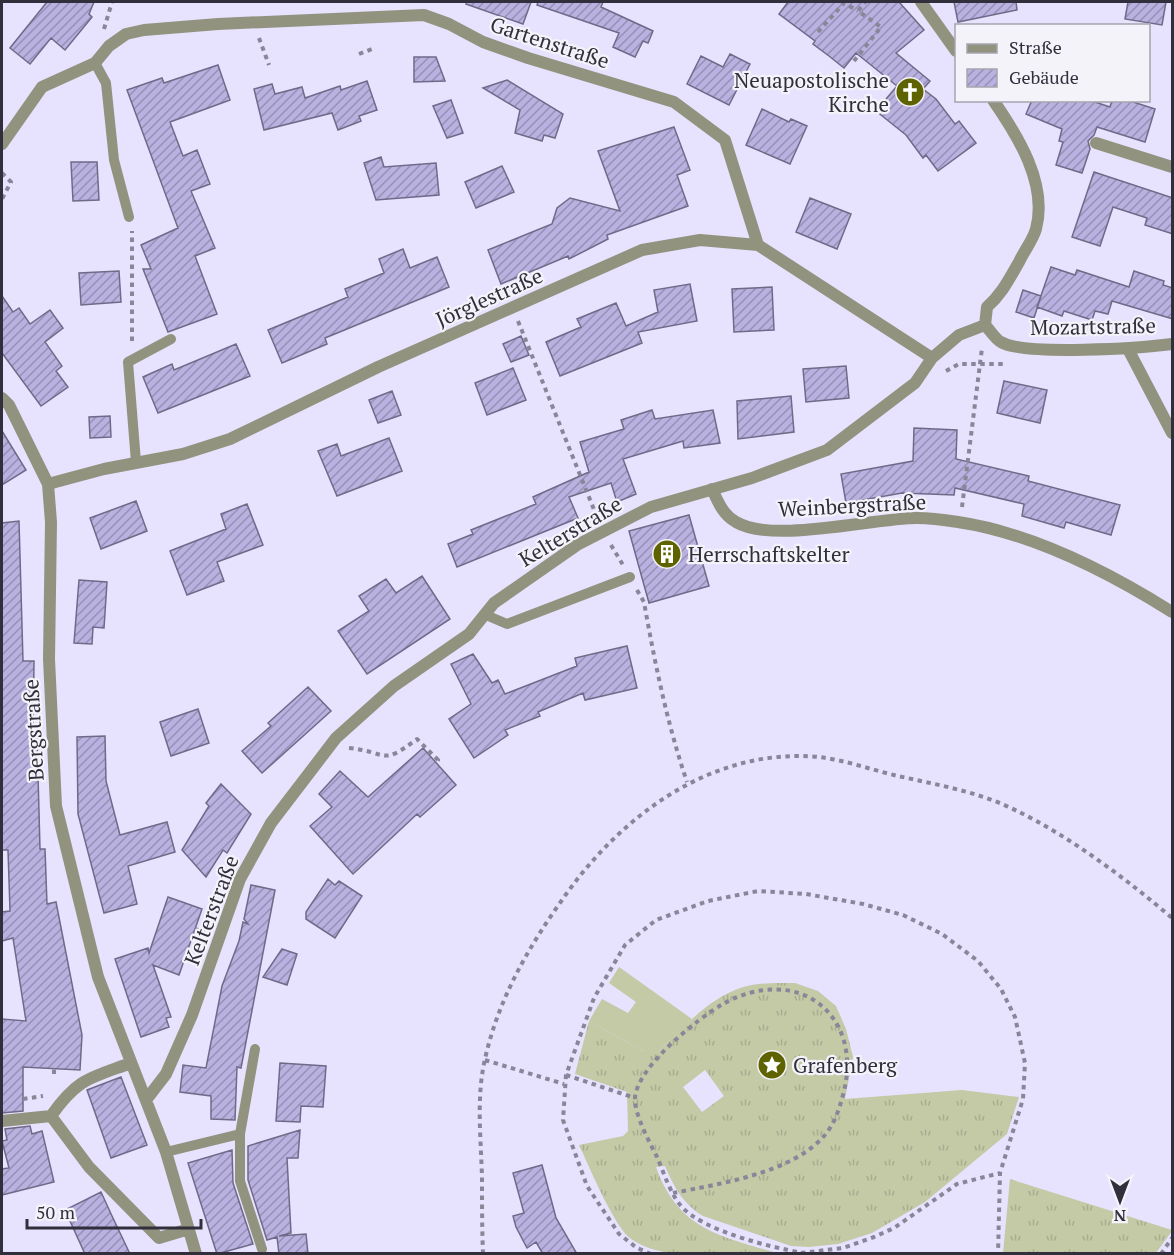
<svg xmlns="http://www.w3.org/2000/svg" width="1174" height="1255" font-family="'PT Serif',serif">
<defs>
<pattern id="grass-tufts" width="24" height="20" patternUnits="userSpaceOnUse" patternTransform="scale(1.5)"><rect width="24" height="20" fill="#c4c9a6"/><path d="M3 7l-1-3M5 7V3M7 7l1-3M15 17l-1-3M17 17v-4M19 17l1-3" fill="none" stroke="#a9ad90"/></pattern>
<pattern id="building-hatch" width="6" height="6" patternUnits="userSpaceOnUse" patternTransform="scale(1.5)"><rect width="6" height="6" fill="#b9b1df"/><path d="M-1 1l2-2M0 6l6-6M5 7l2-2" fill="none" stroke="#9790b6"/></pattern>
</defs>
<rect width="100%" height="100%" fill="#e7e2fe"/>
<path fill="url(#grass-tufts)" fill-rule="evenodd" d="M795,983L818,991L836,1006L846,1029L853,1057L845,1099L962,1090L1019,1097L1007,1134L925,1202L872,1233L838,1244L809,1247L791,1246L703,1216C683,1204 674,1187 665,1166L656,1167C678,1229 719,1236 777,1253H670C656,1251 643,1247 631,1239C614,1227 589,1166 579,1145L623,1136L628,1131L627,1092L575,1074L589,1021L645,1052H658C686,1025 716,989 758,984C770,983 783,983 795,983ZM705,1070L724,1096L702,1112L683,1087Z
M1010,1179L1172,1230V1231L1156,1253H1003Z"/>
<path fill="#c4c9a6" d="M619,967L692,1019L658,1052H645L589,1021L602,999L628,1013L636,1002L609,983Z"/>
<path fill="url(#building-hatch)" stroke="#6f6a88" stroke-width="1.5" d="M47,2H94L89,14L92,17L65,50L51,38L30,64L10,48Z
M467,2H531L523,24L466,4Z
M538,2H603L601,7L653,31L648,43L643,41L635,57L613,47L619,33L537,5Z
M788,2H899L924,30L896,53L930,81L923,89L936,99L955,124L959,121L976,143L938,171L926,155L923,158L906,135L876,111L897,86L856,53L844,68L829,56L813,44L815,41L779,14Z
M954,2H1016L1017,10L958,22Z
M1128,2H1166L1162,25L1125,19Z
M730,54L750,64L729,105L687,84L701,56L723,67Z
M414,57H436L445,81L414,82Z
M218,65L230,100L170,122L183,156L197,150L210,184L191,191L215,248L195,256L217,314L168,332L143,269H151L141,245L178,228L127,90L162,78L164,83Z
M507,80L563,114L555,138L544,135L542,141L515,133L520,110L483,88Z
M367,81L377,110L359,116L361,121L338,130L332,113L264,130L254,89L272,84L275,94L302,87L305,98L340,86L341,90Z
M451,100L463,133L447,138L433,106Z
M1032,100H1089L1110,107L1112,100H1127L1155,109L1145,142L1097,127L1094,135L1088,141L1090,149L1082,173L1056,165L1063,142L1059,141L1062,129L1026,114Z
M762,109L789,122L791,119L807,126L790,164L746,145Z
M674,127L690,170L677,175L688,206L607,235L608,239L569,259L568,256L501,284L488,250L552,224L557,208L570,198L620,211L598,151Z
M381,157L384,167L436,163L439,195L376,200L364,163Z
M71,162H97L99,200L73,201Z
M502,166L514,192L476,208L465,182Z
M1094,172L1173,198V234L1145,225L1147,218L1113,207L1100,246L1072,237Z
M810,198L851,214L837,249L796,232Z
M403,249L410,268L437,257L449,287L325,338L327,344L282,363L268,330L348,297L345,289L384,273L379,259Z
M1051,267L1075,275L1077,270L1129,287L1134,271L1164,281L1163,285L1173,288V319L1112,301L1108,314L1095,311L1092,320L1064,311L1062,316L1037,307Z
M119,271L121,302L81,305L79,273Z
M690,284L697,321L638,332L642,343L560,376L546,342L581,327L577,319L616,303L626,326L658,312L654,290Z
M772,287L774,330L734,332L732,289Z
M1023,290L1041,296L1034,318L1016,312Z
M2,296L13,312L19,308L30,324L50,310L63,328L45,342L62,366L56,371L68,387L41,406L2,353Z
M521,336L529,355L511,362L503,344Z
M236,344L250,376L158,413L143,377L172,364L174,370Z
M846,366L849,398L806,402L803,369Z
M513,368L526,400L487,415L475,383Z
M1004,381L1047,390L1040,423L997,413Z
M392,391L401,415L378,423L369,400Z
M791,396L794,432L738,439L737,401Z
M652,410L655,419L713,410L720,443L684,448L683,441L623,459L636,494L617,502L611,483L569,497L578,518L457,567L448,544L473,534L471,530L536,504L533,497L589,472L580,442L624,429L621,420Z
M110,416L111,437L90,438L89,417Z
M914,428L957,430L956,459L1029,476L1028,481L1120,505L1111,535L1066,522L1064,528L1022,516L1024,504L955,488L954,495L902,493L846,503L841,474L913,461Z
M2,431L26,470L2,485Z
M389,438L402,471L337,496L318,451L337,444L341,456Z
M136,501L147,531L101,549L90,518Z
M247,504L263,545L217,562L224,581L187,595L170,551L226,529L221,514Z
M689,515L709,586L649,603L629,531Z
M19,521L23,661H34L33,737H37L40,849H45L47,904L56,902L82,1035L80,1070L23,1067V1111L2,1113V1019L26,1021L13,938L2,941V912L10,911L8,850H2V523Z
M422,576L450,619L367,674L338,631L369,611L359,596L386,579L396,593Z
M79,580L107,582L104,628L93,627L92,644L74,643Z
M627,646L637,688L585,700L583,693L538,712L540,716L505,730L508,735L474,758L449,719L471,704L451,664L473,654L492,683L498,680L505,694L577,666L575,658Z
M308,687L331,711L262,773L242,751L271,726L268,723Z
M198,709L209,743L171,756L160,722Z
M105,736L106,781L120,835L167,822L175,852L128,866L137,904L104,913L78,814L77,737Z
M423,748L456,785L420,817L417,814L353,874L310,826L332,807L319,794L340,771L368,797Z
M221,784L251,814L227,853L223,850L206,877L182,850L209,806L206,803Z
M328,879L335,885L339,881L362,896L335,938L306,919V912Z
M251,885L275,890L241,1068L237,1067L235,1120L211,1119V1096L180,1092L183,1065L206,1068L222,986L239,941L243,922L248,924L244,919Z
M168,897L202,909L179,975L153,965L171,1017L166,1018L169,1027L141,1037L115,959L148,948L149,953Z
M282,949L297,954L287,985L263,977Z
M280,1063L326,1066L323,1107L301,1106L300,1122L276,1121Z
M121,1077L147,1145L111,1158L87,1090Z
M30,1126L32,1134L42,1131L54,1182L2,1195V1169L9,1168L2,1141L7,1140L5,1129Z
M300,1130L298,1158H287L291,1233L279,1236L306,1234L308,1254H279L277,1237L267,1240L248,1180V1146Z
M232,1150L233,1183L253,1244L217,1254L188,1163Z
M542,1165L556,1218L577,1254H543L536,1242L527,1248L516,1227L513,1216L524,1213L513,1173Z
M101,1192L112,1216L130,1254H85L65,1210Z"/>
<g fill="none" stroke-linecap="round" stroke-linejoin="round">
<path stroke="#8a869a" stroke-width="4" stroke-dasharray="4.5 4.5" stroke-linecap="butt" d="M104,29L112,2
M818,32L844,3L858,11
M259,38L269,65
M359,54L372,49
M854,61L881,27L858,11L865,2
M2,173L11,182L2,199
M518,321L597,517
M132,341V231
M946,371L959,364H1006
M962,507L982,348
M611,545L623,565
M637,590L644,602C655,664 667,723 687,782
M349,748C389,752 380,767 417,739L438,760L436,762
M195,929L205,932
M485,1060L564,1084
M54,1074V1069
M566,1075L635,1098
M23,1099L43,1096
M673,1193C719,1184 792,1173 824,1136C834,1125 839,1110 843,1095C865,1013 796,963 723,1004C697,1019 637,1067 635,1098C634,1114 650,1143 657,1157C664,1173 670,1193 681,1206C703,1231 770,1247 803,1253
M801,1253L843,1248L874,1237L894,1228L957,1184L1000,1173
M483,1254C482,1228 482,1203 482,1178C481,1138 476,1098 485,1059C498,1000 528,948 562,900C620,816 712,747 819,757C845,760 872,770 898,776C938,785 980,792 1017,811C1069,836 1128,880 1172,918
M651,1254L637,1248L619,1234L587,1186L563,1120L566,1075L594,998L625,945L656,920L708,901L758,891L806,894L863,904L903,915L942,934L978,961L1001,989L1015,1017L1025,1063L1023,1099L1000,1173L998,1254
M1161,1254L1172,1238"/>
<path stroke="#91937f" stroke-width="10" d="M95,63L106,83L114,160L129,217
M136,462L128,362L171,339
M486,615L507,624L630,577
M240,1134V1181L262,1249
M166,1152L240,1134L255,1049"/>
<path stroke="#91937f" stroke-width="12" d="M921,2L956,51
M1096,143L1172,167
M2,144L42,87L95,63L109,46L126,34L144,30L218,24L424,15L449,24L483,42L528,58L674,102L725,140L758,245
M985,325L987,307C1002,294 1009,279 1019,262C1024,251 1033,240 1036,229C1048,184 1018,136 993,100
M985,325C990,330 995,339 1001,342C1024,356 1142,348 1172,344
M1128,349L1172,433
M2,398L9,405L48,484L51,522L49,659L56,806L98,977L166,1152L196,1254
M48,484L104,469L183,454L230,439L378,367L642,250L700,240L758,245L932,358
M712,489C718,502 723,515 736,522C773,544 873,518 917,518C931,518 945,520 958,522C1032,533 1110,573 1172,612
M146,1100L166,1074L192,1015L240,879L271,823L336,738L394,686L469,634L494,603L577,545L651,507L752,478L827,450L915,383L932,358L959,335L985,325
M51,1116C78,1078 90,1078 131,1063
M2,1121L51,1116L89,1167L159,1238L189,1229"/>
</g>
<defs>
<g id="church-disc" transform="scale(1.5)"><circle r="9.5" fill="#5e6300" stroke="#f4f3fa"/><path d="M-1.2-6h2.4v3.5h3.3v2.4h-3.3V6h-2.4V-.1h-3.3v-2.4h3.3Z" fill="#fff"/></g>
<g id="building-disc" transform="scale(1.5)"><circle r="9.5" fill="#5e6300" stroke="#f4f3fa"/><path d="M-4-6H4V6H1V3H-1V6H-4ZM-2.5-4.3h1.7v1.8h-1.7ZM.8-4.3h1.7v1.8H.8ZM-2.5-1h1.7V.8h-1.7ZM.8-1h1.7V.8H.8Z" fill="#fff"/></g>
<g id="sight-disc" transform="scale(1.5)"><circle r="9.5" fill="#5e6300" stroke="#f4f3fa"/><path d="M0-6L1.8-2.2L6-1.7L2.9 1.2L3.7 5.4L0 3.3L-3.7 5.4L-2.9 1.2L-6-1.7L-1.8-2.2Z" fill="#fff"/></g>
</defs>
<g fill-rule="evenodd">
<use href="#church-disc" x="910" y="92"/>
<use href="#building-disc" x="667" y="554"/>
<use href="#sight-disc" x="772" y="1065"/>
</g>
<g text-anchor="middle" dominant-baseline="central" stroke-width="4.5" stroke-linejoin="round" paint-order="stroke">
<g font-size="21" fill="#322f3c" stroke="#f4f3fa">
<text transform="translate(550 42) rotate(18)">Gartenstraße</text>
<text transform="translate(489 297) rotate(-24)">Jörglestraße</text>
<text transform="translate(1093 326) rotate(-1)">Mozartstraße</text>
<text transform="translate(852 505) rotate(-3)">Weinbergstraße</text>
<text transform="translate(570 531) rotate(-31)">Kelterstraße</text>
<text transform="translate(33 730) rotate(-93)">Bergstraße</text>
<text transform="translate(211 910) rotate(-69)">Kelterstraße</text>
</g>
<g font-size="21" fill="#322f3c" stroke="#f4f3fa" text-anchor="start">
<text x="889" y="80" text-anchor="end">Neuapostolische<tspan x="889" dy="24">Kirche</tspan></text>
<text x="688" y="554">Herrschaftskelter</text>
<text x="793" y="1065">Grafenberg</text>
</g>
</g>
<rect width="1174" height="1255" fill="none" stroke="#322f3c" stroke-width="6"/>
<rect x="955" y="24" width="195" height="78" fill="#f4f3fa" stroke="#a6a5ae" stroke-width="1.5"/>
<rect x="967" y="44" width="30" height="9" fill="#91937f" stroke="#a6a5ae" stroke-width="1.5"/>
<text x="1009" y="54" font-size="18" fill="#322f3c">Straße</text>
<rect x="967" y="69" width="30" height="18" fill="url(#building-hatch)" stroke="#a6a5ae" stroke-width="1.5"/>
<text x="1009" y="84" font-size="18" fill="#322f3c">Gebäude</text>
<g transform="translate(1120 1201) rotate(180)" stroke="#f4f3fa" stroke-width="4.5" paint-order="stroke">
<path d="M0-4.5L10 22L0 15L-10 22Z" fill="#322f3c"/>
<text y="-9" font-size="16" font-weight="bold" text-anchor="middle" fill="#322f3c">N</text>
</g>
<path d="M27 1219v9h174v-9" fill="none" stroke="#322f3c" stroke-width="3"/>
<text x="36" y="1219" font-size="18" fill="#322f3c" stroke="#f4f3fa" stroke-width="4.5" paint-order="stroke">50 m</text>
</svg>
